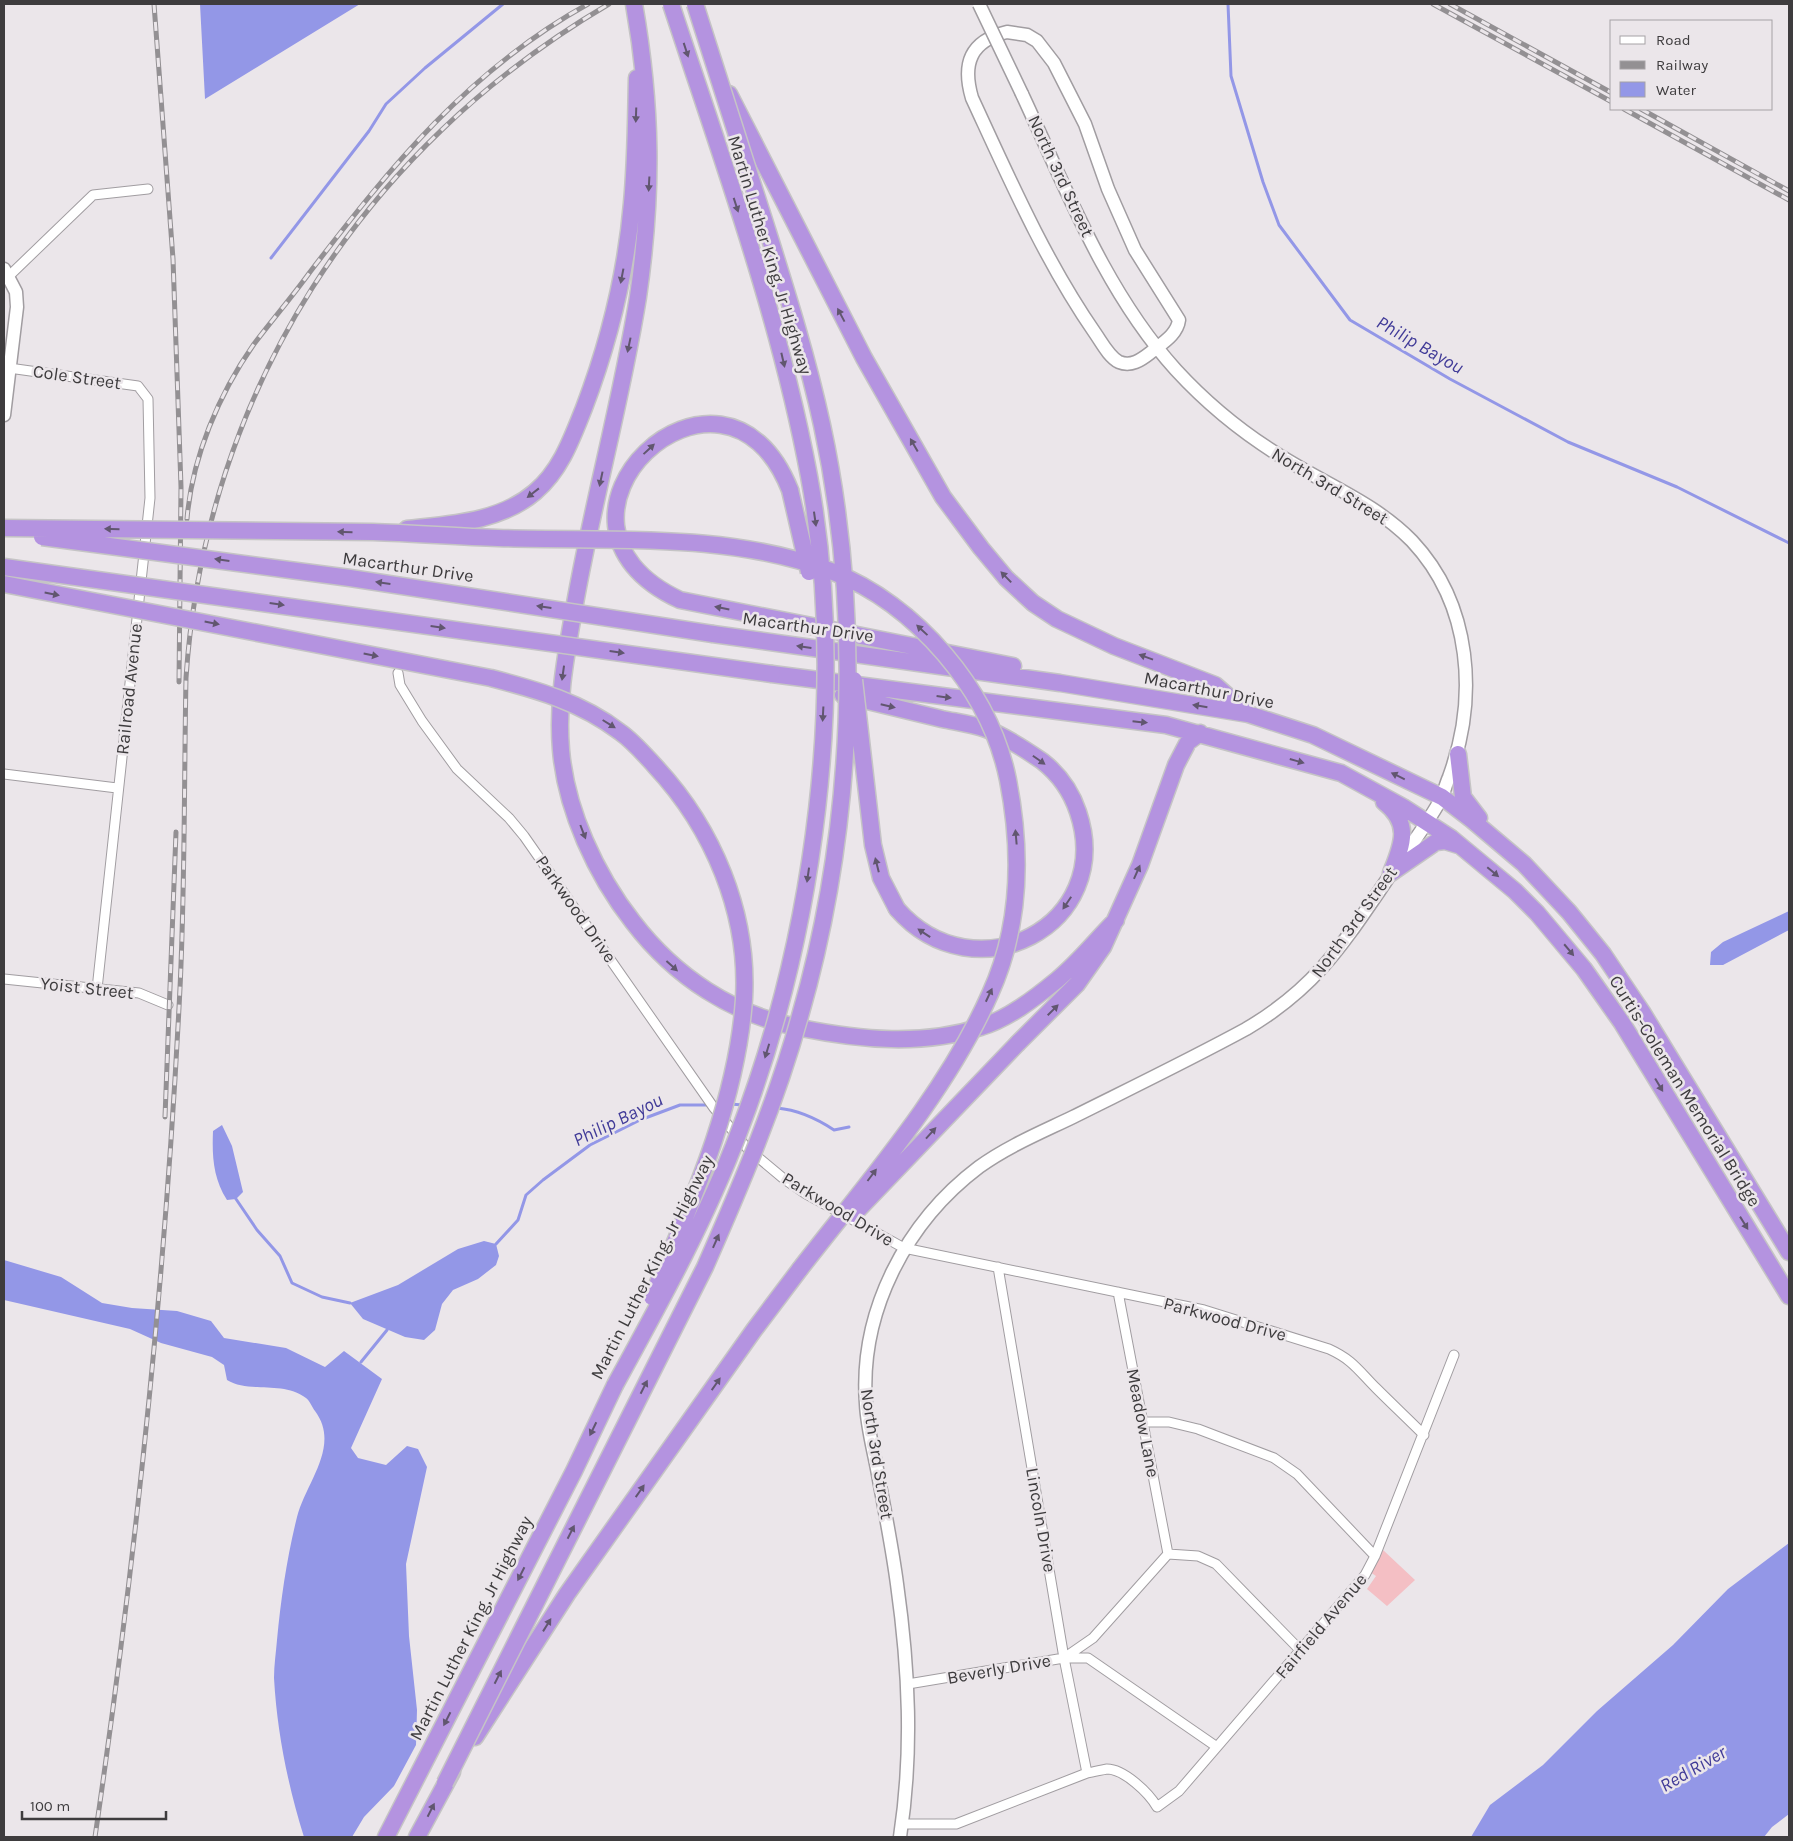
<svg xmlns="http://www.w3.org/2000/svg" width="1793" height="1841" font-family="Karla,sans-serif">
<rect width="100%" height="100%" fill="#ebe6ea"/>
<path fill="#f4bfc4" d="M1383,1550L1415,1580L1387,1606L1367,1589L1376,1576L1370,1572Z"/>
<path fill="#9397e7" d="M200,4H360L205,99Z
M1789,911V930L1723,965H1710L1711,952L1723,942Z
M222,1125L232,1146L243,1192L236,1199L227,1200C213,1178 212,1156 213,1131Z
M484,1241L496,1244L499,1256L496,1265L478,1279L453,1290L442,1304L435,1330L424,1340L405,1337L363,1319L350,1303L398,1285L458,1249Z
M4,1260L61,1277L102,1303L132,1308L177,1311L211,1321L224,1338L286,1348L325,1367L344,1351L382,1379L351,1448L358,1458L386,1465L407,1446L418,1449L427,1467L406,1564L409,1636L417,1710L416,1745L394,1786L364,1817L352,1837H304C288,1786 277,1732 274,1678C274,1665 276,1652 277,1640C281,1598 287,1557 297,1517C306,1482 341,1446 315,1411C312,1407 310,1401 306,1398C282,1380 250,1394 227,1380L224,1365L212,1357L161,1343L130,1329L4,1300Z
M1789,1543V1814L1772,1827L1764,1837H1471L1490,1805L1543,1765L1597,1711L1673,1645L1728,1589Z"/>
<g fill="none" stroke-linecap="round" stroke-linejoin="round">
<path stroke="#9397e7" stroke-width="3" d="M1228,4L1231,76L1263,182L1279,225L1350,320L1450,379L1568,442L1677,487L1789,543
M271,258L369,131L386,104L425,68L503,4
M730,1104L743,1105
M777,1108C799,1110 816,1118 834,1130L849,1127
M236,1199L257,1230L280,1256L292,1283L322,1297L350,1303
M496,1244L518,1220L526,1195L543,1180L590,1145L640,1120L680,1105H709
M361,1362L387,1330"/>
<g stroke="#a19da1" stroke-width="11">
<path id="street" d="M9,276L93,195L148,189
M9,368L138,386L148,399L150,498L97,989
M398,673L400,685L422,721L457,769L509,818L524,836L714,1108L747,1148L784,1179L806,1194L904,1248L1204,1310L1329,1349C1353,1360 1358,1370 1376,1388C1392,1404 1408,1419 1424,1435
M4,774L117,788
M4,979L139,993L168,1005
M998,1267L1064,1658L1087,1773
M1118,1292L1168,1554
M1143,1422H1169L1198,1429L1274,1458L1297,1474L1375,1556
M1168,1554L1198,1556L1216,1564L1300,1650
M1065,1658H1088L1217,1747
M908,1684L1064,1658L1093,1638L1168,1554
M902,1824H956L1087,1773C1094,1772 1101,1770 1107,1769C1124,1769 1149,1793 1157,1807L1179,1791L1365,1575L1375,1556L1454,1355"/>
</g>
<g stroke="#a19da1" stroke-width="15">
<path id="secondary" d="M1007,32L1027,35L1037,41L1054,63L1085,124L1108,189L1135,250L1179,320C1177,335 1162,343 1150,353C1141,360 1131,367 1119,362C1109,357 1102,343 1095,333C1045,261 1009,178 972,98C962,64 970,41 1007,32Z
M4,269L16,292L17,307L4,415
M900,1837C913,1752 909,1669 897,1584C892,1546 884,1507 877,1469C873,1448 867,1426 866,1404C859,1312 906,1222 979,1167C1008,1146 1042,1132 1073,1117C1131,1088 1189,1060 1246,1029C1314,989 1341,947 1384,884C1403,856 1425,828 1441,799C1444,792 1446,784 1449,777C1478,698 1472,605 1412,541C1378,506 1334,488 1292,463C1249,438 1210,407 1176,370C1105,292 1066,188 1022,94"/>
</g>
<g stroke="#c5c4c5" stroke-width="19">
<path id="highway" d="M634,4C652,106 653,194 638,297C621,404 591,508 573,615C565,660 557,704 561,750C566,810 596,875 633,922C675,977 733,1015 801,1028C860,1040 923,1046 981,1027C1008,1019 1035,998 1057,980C1079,962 1096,940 1116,920
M729,94L864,358L943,497L981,548L1006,578L1033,603L1057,619L1114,646L1215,685L1248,714
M790,490C723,321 510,521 680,600L1013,666
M407,529C451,524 500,522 535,492C561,470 572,438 584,408C609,342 626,273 632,203C636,161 636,120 637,78
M713,634L1060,683L1248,714L1313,735L1442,797L1472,820L1524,864L1569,912L1603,954L1642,1012L1789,1252
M772,674L1166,725L1341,773L1403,807L1451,838L1515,891L1537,913L1584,969L1622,1023L1789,1296
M843,695C876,703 909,711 942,719C956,722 972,724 986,729C1005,736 1026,750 1042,761C1060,775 1071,791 1078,812C1116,925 975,998 897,909
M1458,754L1463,797L1479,818
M1384,802C1412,824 1402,845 1391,873
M1391,873L1436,842L1445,841L1458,845
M1018,1043L1077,984L1103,947L1140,865L1176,765L1188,742L1200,733
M475,1737L567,1594L754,1330L800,1269
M386,1837L574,1471L615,1385
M417,1837L452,1772"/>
</g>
<use href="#street" stroke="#fff" stroke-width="9"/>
<use href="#secondary" stroke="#fff" stroke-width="12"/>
<use href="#highway" stroke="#b493e0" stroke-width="16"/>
<g stroke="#939093" stroke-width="5">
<path id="rail" d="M154,4L173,259L181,487L179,682
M1433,4L1612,102
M1450,4L1612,93
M1624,109L1789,200
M1641,109L1789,191
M187,519C192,457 219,394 254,344C272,320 292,297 310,272C390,167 470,69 588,4
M165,1117L176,832
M95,1837C136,1556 166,1273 180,988C185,885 184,782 186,678C205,392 363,148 609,4"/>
</g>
<use href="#rail" stroke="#ebe6ea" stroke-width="3" stroke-dasharray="9" stroke-linecap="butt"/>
<g stroke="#a19da1" stroke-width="15" stroke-linecap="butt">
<path id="secondary-bridge" d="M979,4L1022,94"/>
</g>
<g stroke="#c5c4c5" stroke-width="19" stroke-linecap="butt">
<path id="highway-bridge" d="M790,490L809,572
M4,528C127,529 250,530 373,532C415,533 457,537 498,538C609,542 725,531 831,571C916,604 990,690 1008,780C1022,852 1021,926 990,994C947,1092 866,1184 800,1269
M42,537L350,578L713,634
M4,567L772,674
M4,584L491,678C537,690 581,702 620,732C633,741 644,754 655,766C713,828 749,913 744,999C737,1102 692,1202 652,1297
M854,680L873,845L881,878L897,909
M854,1214L1018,1043
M615,1385C660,1303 706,1220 739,1132C815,933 848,687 809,476C779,315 722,160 671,4
M445,1783L705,1267C741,1185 776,1103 800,1016C854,829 863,615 822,425C807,356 786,290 765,223C742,150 718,77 695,4"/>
</g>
<use href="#secondary-bridge" stroke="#fff" stroke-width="12"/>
<use href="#highway-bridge" stroke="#b493e0" stroke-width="16"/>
</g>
<defs><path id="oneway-solid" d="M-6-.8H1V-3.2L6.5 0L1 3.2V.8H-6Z" transform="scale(1.25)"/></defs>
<g fill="#61566f">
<use href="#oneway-solid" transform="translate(686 50) rotate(72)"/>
<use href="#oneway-solid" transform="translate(636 115) rotate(92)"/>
<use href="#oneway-solid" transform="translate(649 184) rotate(93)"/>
<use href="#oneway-solid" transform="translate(736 205) rotate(72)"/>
<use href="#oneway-solid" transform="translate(622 276) rotate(101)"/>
<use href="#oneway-solid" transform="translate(841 315) rotate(-118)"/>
<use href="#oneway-solid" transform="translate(629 345) rotate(102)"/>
<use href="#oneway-solid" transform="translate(783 360) rotate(77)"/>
<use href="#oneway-solid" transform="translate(914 445) rotate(-120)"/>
<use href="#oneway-solid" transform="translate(649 449) rotate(-43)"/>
<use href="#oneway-solid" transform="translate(601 479) rotate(102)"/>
<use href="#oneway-solid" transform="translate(533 493) rotate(142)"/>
<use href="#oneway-solid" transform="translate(815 519) rotate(82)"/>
<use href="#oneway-solid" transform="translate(112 529) rotate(-179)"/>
<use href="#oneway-solid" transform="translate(345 532) rotate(-179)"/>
<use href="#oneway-solid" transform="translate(222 560) rotate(-172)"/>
<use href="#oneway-solid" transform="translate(1006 577) rotate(-134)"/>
<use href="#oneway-solid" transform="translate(383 583) rotate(-172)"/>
<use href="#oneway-solid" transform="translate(52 594) rotate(11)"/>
<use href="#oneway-solid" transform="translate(277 604) rotate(8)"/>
<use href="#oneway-solid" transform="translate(544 607) rotate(-172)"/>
<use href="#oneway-solid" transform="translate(722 608) rotate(-169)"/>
<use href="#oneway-solid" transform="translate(212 623) rotate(11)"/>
<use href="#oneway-solid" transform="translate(438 627) rotate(8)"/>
<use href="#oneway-solid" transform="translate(922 630) rotate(-137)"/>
<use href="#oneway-solid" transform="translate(804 647) rotate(-172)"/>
<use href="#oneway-solid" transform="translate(617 652) rotate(8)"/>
<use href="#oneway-solid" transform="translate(371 655) rotate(11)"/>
<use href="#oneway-solid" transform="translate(1146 657) rotate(-160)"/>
<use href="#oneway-solid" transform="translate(563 673) rotate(98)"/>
<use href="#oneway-solid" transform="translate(944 697) rotate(7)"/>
<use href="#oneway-solid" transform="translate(888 706) rotate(13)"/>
<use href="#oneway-solid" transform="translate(1200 706) rotate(-171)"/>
<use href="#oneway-solid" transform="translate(823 714) rotate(93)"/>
<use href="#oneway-solid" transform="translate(1140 722) rotate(6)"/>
<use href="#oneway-solid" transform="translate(609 724) rotate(32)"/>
<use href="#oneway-solid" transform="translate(1039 760) rotate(35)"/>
<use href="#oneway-solid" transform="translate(1297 761) rotate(16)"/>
<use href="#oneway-solid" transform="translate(1398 776) rotate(-154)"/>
<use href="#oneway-solid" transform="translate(583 832) rotate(69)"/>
<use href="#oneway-solid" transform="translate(1016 837) rotate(-95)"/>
<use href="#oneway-solid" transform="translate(877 865) rotate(-104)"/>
<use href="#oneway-solid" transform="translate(1137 872) rotate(-66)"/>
<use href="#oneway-solid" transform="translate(1493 872) rotate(40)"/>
<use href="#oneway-solid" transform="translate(808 875) rotate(98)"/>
<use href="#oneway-solid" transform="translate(1067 903) rotate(124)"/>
<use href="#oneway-solid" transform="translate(924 933) rotate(-146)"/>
<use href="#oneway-solid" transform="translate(1569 950) rotate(50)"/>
<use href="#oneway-solid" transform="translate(672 966) rotate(42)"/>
<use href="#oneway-solid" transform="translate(989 995) rotate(-65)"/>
<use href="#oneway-solid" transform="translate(1053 1010) rotate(-45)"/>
<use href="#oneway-solid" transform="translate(767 1051) rotate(107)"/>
<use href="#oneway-solid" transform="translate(1659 1085) rotate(59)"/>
<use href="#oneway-solid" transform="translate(931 1133) rotate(-48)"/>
<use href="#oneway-solid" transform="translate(872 1175) rotate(-53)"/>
<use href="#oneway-solid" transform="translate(1744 1223) rotate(58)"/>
<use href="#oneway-solid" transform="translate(716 1241) rotate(-66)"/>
<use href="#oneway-solid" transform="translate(716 1384) rotate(-55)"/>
<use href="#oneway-solid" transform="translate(644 1387) rotate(-63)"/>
<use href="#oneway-solid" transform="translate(593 1429) rotate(116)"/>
<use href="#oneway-solid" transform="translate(640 1491) rotate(-55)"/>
<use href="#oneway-solid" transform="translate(571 1532) rotate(-63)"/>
<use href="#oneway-solid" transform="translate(521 1574) rotate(117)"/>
<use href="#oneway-solid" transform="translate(547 1625) rotate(-58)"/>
<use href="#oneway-solid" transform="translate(498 1677) rotate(-63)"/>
<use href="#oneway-solid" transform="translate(447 1719) rotate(117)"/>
<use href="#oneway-solid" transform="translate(431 1810) rotate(-63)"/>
</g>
<g text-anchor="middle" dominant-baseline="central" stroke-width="5" stroke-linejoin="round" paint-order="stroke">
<g font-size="18" fill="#3e3c3e" stroke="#ebe6ea">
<text transform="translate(1061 176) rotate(65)">North 3rd Street</text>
<text transform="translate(770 255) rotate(73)">Martin Luther King, Jr Highway</text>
<text transform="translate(77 377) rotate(8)">Cole Street</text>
<text transform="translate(1330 486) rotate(31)">North 3rd Street</text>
<text transform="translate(408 567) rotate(8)">Macarthur Drive</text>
<text transform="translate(808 627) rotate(8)">Macarthur Drive</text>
<text transform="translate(129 689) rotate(-84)">Railroad Avenue</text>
<text transform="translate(1209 690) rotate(11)">Macarthur Drive</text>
<text transform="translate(576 909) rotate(55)">Parkwood Drive</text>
<text transform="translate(1354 922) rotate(-54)">North 3rd Street</text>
<text transform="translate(87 988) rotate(6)">Yoist Street</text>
<text transform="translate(1685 1091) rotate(58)">Curtis-Coleman Memorial Bridge</text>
<text transform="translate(838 1209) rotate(31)">Parkwood Drive</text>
<text transform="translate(652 1267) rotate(-63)">Martin Luther King, Jr Highway</text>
<text transform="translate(1225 1319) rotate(15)">Parkwood Drive</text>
<text transform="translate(1143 1423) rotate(79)">Meadow Lane</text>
<text transform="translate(877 1454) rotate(81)">North 3rd Street</text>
<text transform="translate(1041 1520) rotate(80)">Lincoln Drive</text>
<text transform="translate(1321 1626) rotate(-50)">Fairfield Avenue</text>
<text transform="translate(471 1628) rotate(-63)">Martin Luther King, Jr Highway</text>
<text transform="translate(999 1669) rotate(-10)">Beverly Drive</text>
</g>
<g font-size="19" font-style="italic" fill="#413b98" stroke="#ebe6ea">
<text transform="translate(1420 345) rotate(30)">Philip Bayou</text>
<text transform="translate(618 1120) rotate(-26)">Philip Bayou</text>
<text transform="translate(1693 1769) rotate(-30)">Red River</text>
</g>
</g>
<rect width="1793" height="1841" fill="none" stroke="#3e3c3e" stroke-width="10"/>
<rect x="1610" y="20" width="162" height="90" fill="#ebe6ea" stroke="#a6a2a5"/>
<rect x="1620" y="36" width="25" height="8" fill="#ffffff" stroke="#a6a2a5"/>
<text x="1656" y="45" font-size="15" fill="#3e3c3e">Road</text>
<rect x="1620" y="61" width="25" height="8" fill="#939093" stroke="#a6a2a5"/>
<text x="1656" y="70" font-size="15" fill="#3e3c3e">Railway</text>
<rect x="1620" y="82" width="25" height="15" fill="#9397e7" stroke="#a6a2a5"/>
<text x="1656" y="95" font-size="15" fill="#3e3c3e">Water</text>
<path d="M22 1811v8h144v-8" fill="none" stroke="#3e3c3e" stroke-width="2.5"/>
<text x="30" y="1811" font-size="15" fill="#3e3c3e" stroke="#ebe6ea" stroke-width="4" paint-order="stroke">100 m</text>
</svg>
